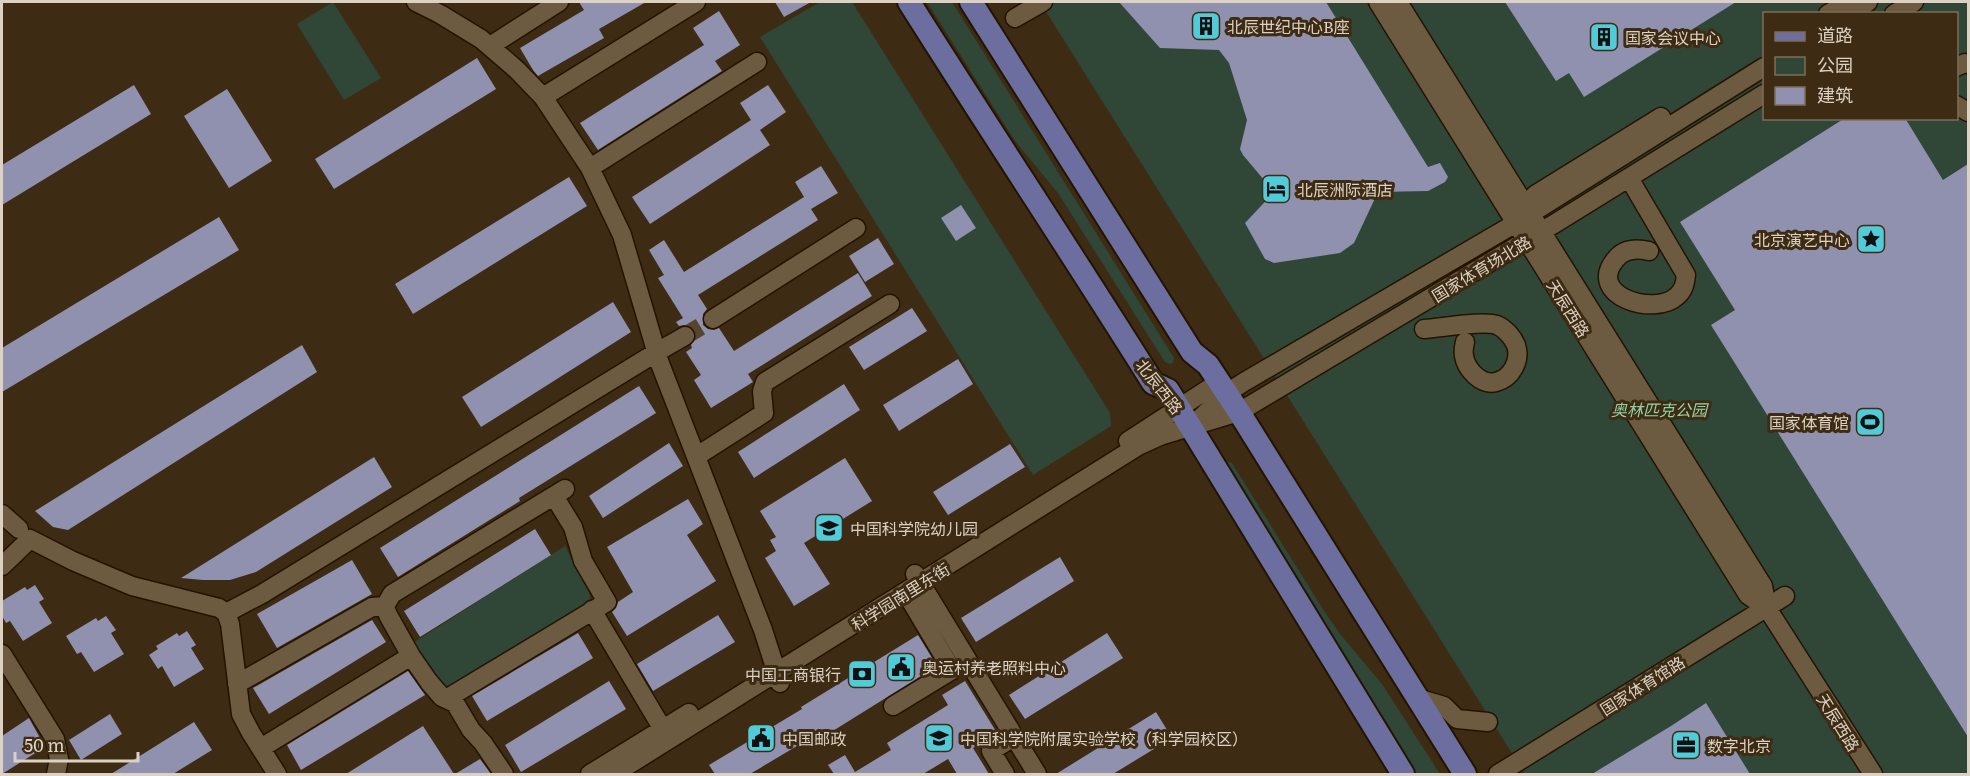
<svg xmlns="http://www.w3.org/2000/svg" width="1970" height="776" font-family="Literata,'Noto Sans SC',serif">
<rect width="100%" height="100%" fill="#3d2c13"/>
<path fill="#304738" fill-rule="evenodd" d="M333,2L381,78L344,100L297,24Z
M820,2H852L1110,413L1111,426L1033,475L760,37Z
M927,2H952L1174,358L1173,363L1170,364L1165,362L1058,193L1015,141Z
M1040,2H1968V774H1525ZM1764,14H1956V118H1764Z
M1224,461L1232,463L1324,611L1340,634L1382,684L1440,774H1413Z
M565,546L589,593L590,598L586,605L450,687H444L413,643Z"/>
<path fill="#9090af" d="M579,2H646L599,29L604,38L538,76L533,70L520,48L584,10Z
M775,2H811L784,17Z
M1119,2H1326L1428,167L1440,163L1448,177L1445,182L1428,191L1378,192L1354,243L1340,253L1274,263L1265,259L1245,223L1274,192L1243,155L1240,149L1247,120L1229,63L1219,50L1160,48Z
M1505,2H1736L1584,97L1569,73L1556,81Z
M719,11L740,45L715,61L722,71L598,150L580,123L704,45L693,28Z
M477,58L496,89L334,189L315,159Z
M134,85L151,114L2,205V165Z
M768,85L786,112L760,130L770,145L650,224L632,197L751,120L740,103Z
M227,89L272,161L229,188L184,116Z
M1845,118H1905L1943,180L1968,164V737L1711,325L1735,310L1680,222Z
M821,166L838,193L811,209L818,220L698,295L707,309L703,314V325L708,329L714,330L719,328L734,351L858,273L872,296L748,374L753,382L711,408L694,380L701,375L686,352L692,348L691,345L696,337L695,331L690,326L684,325L679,326L676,322L683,318L658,278L664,275L649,250L664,240L684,272L804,197L795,182Z
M569,177L587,206L413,314L395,284Z
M961,205L976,228L956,241L941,218Z
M219,217L239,250L2,392V348Z
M878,238L894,264L865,282L849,256Z
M613,302L631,332L481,427L462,397Z
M912,308L927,331L864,370L849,347Z
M302,345L317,372L68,530L53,527L35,511Z
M958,359L973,384L899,431L883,405Z
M844,384L860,410L754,478L738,452Z
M639,386L656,413L519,498L520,501L398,577L380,548Z
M669,443L683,466L603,518L589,496Z
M1010,444L1025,467L948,515L933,492Z
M374,457L392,487L256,572L230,580H203L181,578Z
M845,458L872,501L804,543L830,584L794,606L765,558L776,551L770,540L776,537L760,511Z
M688,499L703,524L687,535L716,581L627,636L612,612L616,608L618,602L633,592L607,547Z
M535,529L551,555L420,637L404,611Z
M1060,557L1074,581L976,642L961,618Z
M352,560L372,594L277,648L257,614Z
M35,585L44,599L39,602L52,623L23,641L10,621L6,623L2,616V601L25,587L27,590Z
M718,615L735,642L653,691L637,664Z
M106,616L116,630L111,633L124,654L94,672L81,652L77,654L66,636L96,618L98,621Z
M372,620L386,642L269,714L253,688Z
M187,631L196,645L191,648L204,669L174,687L162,666L158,669L149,655L158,649L156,646L177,633L179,636Z
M578,633L593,658L487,721L472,696Z
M1107,633L1123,658L1025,719L1009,695Z
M918,635L937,666L820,739L817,734L750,774H715L709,765L802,709L801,707Z
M408,671L425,695L301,770L287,745Z
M609,681L626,709L521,772L505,745Z
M965,681L997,733L973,748L989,774H957L948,759L923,774H834L828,765L845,755L855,772L891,750L887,743L948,705L942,695Z
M1706,703L1750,774H1592L1671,726Z
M1156,712L1172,738L1113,774H1056Z
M110,714L122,734L81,760L69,740Z
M29,718L45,747L2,774V736Z
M194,722L212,750L173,774H111Z
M423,726L454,774H346Z
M480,759L491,774H455Z"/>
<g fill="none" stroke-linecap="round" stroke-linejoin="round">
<path stroke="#55452d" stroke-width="18" stroke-dasharray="18 9" stroke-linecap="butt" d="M685,336L713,319"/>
<g stroke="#231400" stroke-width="21">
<path id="minor" d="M416,2L440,14L481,39L517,70L543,97L590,168L622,235L659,361L763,630L780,683
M1378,2L1748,595L1767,608
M1398,2L1763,586L1767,608L1873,774
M1828,14L1848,2
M1849,14L1868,2
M1894,14L1914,2
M1015,18L1043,2
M490,46L559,2
M1956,67L1965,63L1968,64
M543,97L696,2
M1956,105L1968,112
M590,168L757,62
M1629,178L1686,275C1685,283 1684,290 1677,296C1655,317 1586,296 1615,260C1623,249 1636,248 1649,251
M1531,214L1535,195L1661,117
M713,319L856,228
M1424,329C1441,328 1483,320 1497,325C1506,329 1513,338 1516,345C1521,360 1512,378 1496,382C1481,386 1466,369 1464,356C1463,351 1464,346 1465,342
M1194,424L1227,393L1244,382L1516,223L1764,67
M1128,441L1219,382
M697,456L764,413L762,391L765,382L890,304
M2,514L19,529
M2,566L30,539L73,561L132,586L219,608L226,613L230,624L241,714L251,733L277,774
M915,574L1037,774
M592,610L668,738
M226,613L262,594L657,352L685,336
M2,654L55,739L59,759L56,774
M237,684L372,607L385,606
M1417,698L1444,706L1457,719L1488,722
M446,699L607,602L583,561L573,527L554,496
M893,706L952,670L906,593
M261,748L411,656
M504,774L483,743L471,730L455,703L442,697L429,682L411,656L388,615L385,606L392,594L565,489
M590,774L689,713
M614,774L1138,446L1160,436L1239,412L1554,224L1764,94
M1005,774L991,751L1014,737
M1498,774L1785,596"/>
</g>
<g stroke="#231400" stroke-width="26">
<path id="major" d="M909,2C989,129 1073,255 1153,383L1168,390L1403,774
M971,2L1192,352L1208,365L1239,412L1465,774"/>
</g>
<use href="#minor" stroke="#6d5b41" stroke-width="18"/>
<use href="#major" stroke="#6c6e9f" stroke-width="22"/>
</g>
<defs>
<g id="building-square" transform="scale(1.5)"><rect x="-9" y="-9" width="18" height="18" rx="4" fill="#52cbd8" stroke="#3d2c13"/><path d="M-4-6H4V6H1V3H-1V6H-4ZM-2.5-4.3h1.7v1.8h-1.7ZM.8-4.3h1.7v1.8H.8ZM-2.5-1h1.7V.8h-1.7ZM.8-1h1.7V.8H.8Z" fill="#111"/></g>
<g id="hotel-square" transform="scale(1.5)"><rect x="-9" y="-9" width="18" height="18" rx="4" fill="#52cbd8" stroke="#3d2c13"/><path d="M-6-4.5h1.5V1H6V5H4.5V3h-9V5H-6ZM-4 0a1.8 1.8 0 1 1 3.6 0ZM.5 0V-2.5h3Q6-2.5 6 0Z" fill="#111"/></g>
<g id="sight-square" transform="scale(1.5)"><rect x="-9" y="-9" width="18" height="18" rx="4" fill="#52cbd8" stroke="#3d2c13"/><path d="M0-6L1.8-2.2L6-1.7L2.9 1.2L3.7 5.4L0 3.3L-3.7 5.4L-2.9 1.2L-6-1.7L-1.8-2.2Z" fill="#111"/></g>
<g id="stadium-square" transform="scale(1.5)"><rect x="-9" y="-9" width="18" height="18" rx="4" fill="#52cbd8" stroke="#3d2c13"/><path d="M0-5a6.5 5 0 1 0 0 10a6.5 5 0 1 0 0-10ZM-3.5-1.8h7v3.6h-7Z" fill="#111"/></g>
<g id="school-square" transform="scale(1.5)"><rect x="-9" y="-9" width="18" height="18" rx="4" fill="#52cbd8" stroke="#3d2c13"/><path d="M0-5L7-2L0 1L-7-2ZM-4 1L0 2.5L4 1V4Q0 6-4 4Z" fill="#111"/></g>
<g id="civic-square" transform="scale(1.5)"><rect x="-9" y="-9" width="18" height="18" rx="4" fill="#52cbd8" stroke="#3d2c13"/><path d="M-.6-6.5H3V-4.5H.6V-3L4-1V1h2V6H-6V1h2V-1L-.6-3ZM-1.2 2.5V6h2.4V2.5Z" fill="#111"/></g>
<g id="bank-square" transform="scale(1.5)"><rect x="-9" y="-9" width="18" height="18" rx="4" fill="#52cbd8" stroke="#3d2c13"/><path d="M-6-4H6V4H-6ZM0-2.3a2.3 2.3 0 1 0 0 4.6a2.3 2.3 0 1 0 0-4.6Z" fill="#111"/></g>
<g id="office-square" transform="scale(1.5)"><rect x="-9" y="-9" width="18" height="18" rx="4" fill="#52cbd8" stroke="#3d2c13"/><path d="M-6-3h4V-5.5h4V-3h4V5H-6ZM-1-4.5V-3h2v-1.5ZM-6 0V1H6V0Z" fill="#111"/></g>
</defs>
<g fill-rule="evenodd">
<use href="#building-square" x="1206" y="26"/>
<use href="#building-square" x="1604" y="37"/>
<use href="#hotel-square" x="1276" y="189"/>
<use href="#sight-square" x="1871" y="239"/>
<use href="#stadium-square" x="1870" y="422"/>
<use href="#school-square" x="829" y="528"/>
<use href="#civic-square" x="901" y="667"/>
<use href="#bank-square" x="862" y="674"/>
<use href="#civic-square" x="761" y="738"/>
<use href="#school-square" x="939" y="738"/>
<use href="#office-square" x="1686" y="745"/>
</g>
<g text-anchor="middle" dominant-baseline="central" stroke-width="6" stroke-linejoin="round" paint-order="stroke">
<g font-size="16" fill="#dcd1c3" stroke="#3d2c13" text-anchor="start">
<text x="1227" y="26">北辰世纪中心B座</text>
<text x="1625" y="37">国家会议中心</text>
<text x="1297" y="189">北辰洲际酒店</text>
<text x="1850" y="239" text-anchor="end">北京演艺中心</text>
<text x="1849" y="422" text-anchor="end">国家体育馆</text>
<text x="850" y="528">中国科学院幼儿园</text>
<text x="922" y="667">奥运村养老照料中心</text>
<text x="841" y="674" text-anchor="end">中国工商银行</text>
<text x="782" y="738">中国邮政</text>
<text x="960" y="738">中国科学院附属实验学校（科学园校区）</text>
<text x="1707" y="745">数字北京</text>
</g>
<g font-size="16" fill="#dcd1c3" stroke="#3d2c13">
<text transform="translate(1481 268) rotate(-31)">国家体育场北路</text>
<text transform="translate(1569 308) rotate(58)">天辰西路</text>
<text transform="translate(1160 386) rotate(52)">北辰西路</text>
<text transform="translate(900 596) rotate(-32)">科学园南里东街</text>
<text transform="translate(1642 685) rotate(-32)">国家体育馆路</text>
<text transform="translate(1839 722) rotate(58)">天辰西路</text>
</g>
<g font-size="16" font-style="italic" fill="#91d3a7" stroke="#3d2c13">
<text x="1659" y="409">奥林匹克公园</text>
</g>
</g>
<rect width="1970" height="776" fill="none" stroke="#dcd1c3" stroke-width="6"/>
<rect x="1763" y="12" width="195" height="108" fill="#3d2c13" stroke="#7d6e59" stroke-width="1.5"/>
<rect x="1775" y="32" width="30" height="9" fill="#6c6e9f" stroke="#7d6e59" stroke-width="1.5"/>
<text x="1817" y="42" font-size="18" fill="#dcd1c3">道路</text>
<rect x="1775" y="57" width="30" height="18" fill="#304738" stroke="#7d6e59" stroke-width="1.5"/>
<text x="1817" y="72" font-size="18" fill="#dcd1c3">公园</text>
<rect x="1775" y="87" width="30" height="18" fill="#9090af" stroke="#7d6e59" stroke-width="1.5"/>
<text x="1817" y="102" font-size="18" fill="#dcd1c3">建筑</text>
<path d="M15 752v9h123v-9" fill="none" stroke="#dcd1c3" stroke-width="3"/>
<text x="24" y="752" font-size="18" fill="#dcd1c3" stroke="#3d2c13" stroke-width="4.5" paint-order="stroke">50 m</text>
</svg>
